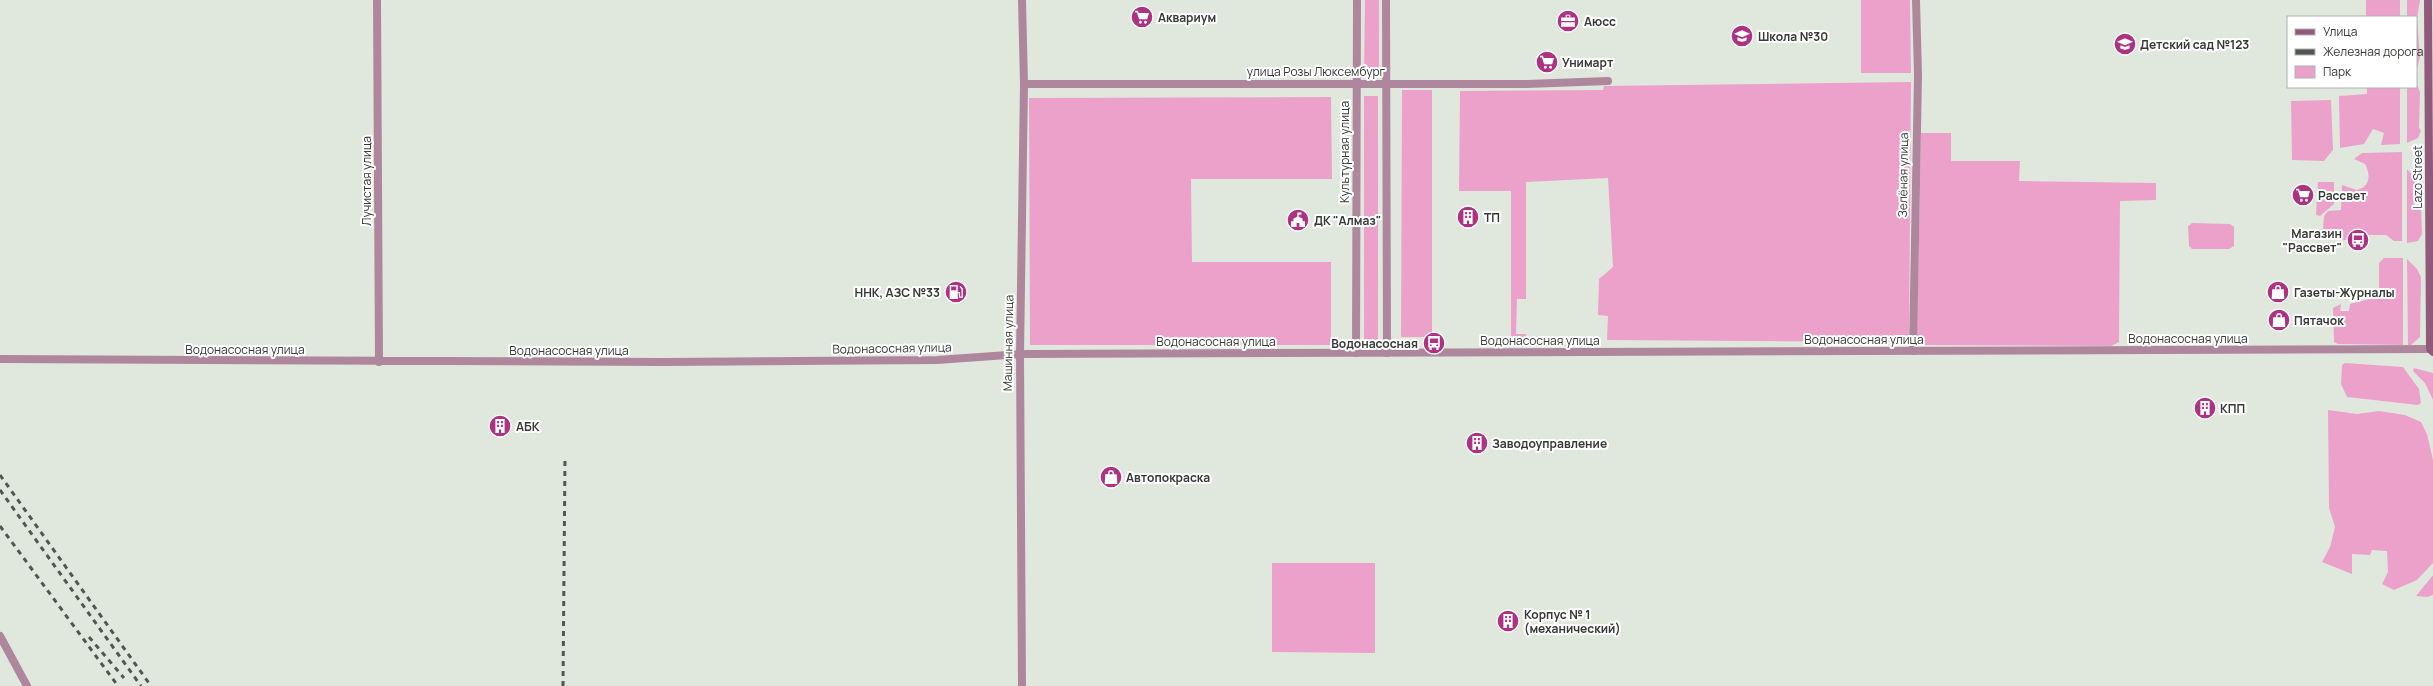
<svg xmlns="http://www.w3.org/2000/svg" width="2433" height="686" font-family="Manrope,sans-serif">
<rect width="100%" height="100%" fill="#e0e8de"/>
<path fill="#eca1cb" d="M1365,0H1379V75H1364Z
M1861,0H1910L1911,73H1861Z
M2366,0H2400V17H2366Z
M2407,0H2420L2417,18L2420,57L2417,69L2416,82L2420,92L2419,128L2421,131L2418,138L2407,143V87H2416V17H2407Z
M1911,82L1909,336L1903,342L1607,340L1608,316L1598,315L1599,279L1613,267L1608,178L1526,182V299H1517L1516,334H1526V338H1511V191H1459L1460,91L1599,90H1603L1604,86Z
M2367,87H2400V144L2381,145L2384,133L2373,129L2364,144L2340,148L2339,96L2367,94Z
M1402,90H1432V337H1401Z
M1364,96H1378V342H1364Z
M1331,97L1332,179H1191L1192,262H1331V345H1030L1029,98Z
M2331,100L2333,150L2324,161L2292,160L2291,101Z
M1921,133H1951V161H2020L2019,181L2156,183V200L2120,201L2119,342L2111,346L1922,345L1917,337Z
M2402,152V241H2394L2386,235H2355L2347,240L2315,238V234H2319V230L2323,229L2324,216L2328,211L2341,210L2342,185L2357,190C2370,187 2371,175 2365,164L2354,159L2362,153Z
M2407,169L2419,182L2421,199L2418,198L2413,201L2414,206L2421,207L2422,234L2418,241L2407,243Z
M2318,182H2334V204L2320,216L2316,215Z
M2192,223L2230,224L2234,227V246L2229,249H2192L2189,246L2188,226Z
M2384,258H2403V345L2338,344L2334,342L2333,308L2341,304L2340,311H2349L2350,304L2376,297L2379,290V263Z
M2407,259L2417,269L2421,277L2420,337L2411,345H2408Z
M2345,363L2403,367L2419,389L2421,403L2418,405L2347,397L2341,384L2342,365Z
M2414,368L2433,373V400L2425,383L2413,371Z
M2328,410L2357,414L2379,411L2405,415L2421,422L2427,434L2433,460V563L2417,580L2394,590L2382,584L2388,572L2387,551L2372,550L2370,555L2352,554V574L2322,562L2330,547L2335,527L2329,508Z
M1272,563H1375V653L1272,652Z
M2433,575V595L2427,597L2416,596Z"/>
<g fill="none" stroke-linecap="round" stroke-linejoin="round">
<path stroke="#af879d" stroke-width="8" d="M377,0L379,362
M1386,0L1387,353
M1024,84H1527L1608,81
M1913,351L1918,75L1916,0
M1356,353L1357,0
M0,359L664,362L937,360L1020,354L1022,686"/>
<path stroke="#af879d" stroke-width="8" d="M1022,0L1024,84L1020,354L2430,349
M0,636L27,686"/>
<path stroke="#925a7a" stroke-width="8" d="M2428,0L2430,349L2433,352"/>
<path stroke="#525651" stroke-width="3" stroke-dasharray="5 5" stroke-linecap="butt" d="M0,475L151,686
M0,490L141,686
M0,526L118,686
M89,637L124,678
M563,686L565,458"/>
</g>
<defs>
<g id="supermarket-disc" transform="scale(1.15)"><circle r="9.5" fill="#ae3282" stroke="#fff"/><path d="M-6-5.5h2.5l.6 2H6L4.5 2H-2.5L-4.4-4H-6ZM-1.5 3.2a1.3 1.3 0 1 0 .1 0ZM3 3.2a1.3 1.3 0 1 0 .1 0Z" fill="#fff"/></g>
<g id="office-disc" transform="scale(1.15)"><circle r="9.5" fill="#ae3282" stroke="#fff"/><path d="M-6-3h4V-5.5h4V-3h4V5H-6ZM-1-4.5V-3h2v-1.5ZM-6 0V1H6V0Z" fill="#fff"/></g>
<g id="school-disc" transform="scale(1.15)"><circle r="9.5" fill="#ae3282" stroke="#fff"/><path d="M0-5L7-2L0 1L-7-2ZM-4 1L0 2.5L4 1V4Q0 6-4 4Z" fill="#fff"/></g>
<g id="building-disc" transform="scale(1.15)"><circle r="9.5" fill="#ae3282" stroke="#fff"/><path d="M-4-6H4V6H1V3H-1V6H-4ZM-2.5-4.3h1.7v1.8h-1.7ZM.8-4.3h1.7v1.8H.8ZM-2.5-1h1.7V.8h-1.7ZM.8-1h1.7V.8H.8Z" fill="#fff"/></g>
<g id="civic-disc" transform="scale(1.15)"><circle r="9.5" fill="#ae3282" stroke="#fff"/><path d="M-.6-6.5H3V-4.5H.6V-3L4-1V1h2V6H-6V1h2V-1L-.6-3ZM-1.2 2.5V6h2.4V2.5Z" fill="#fff"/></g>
<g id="bus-disc" transform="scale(1.15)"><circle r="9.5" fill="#ae3282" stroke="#fff"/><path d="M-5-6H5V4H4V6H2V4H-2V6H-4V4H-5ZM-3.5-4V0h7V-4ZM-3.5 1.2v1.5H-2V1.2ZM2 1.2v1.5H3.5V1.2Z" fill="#fff"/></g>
<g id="fuel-disc" transform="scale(1.15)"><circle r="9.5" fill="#ae3282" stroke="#fff"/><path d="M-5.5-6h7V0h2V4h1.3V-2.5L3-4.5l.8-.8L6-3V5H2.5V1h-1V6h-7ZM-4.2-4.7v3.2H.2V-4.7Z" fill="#fff"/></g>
<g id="shop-disc" transform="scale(1.15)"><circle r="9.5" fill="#ae3282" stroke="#fff"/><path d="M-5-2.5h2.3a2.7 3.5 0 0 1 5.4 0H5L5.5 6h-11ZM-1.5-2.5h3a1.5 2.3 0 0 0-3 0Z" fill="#fff"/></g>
</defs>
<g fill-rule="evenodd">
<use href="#supermarket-disc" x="1142" y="17"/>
<use href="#office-disc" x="1568" y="21"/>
<use href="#school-disc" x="1742" y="36"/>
<use href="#school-disc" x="2125" y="44"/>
<use href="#supermarket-disc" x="1547" y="62"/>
<use href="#supermarket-disc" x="2303" y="195"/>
<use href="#building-disc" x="1468" y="217"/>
<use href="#civic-disc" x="1298" y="220"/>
<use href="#bus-disc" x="2358" y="240"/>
<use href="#fuel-disc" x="956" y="292"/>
<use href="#shop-disc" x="2278" y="292"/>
<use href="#shop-disc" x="2279" y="320"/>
<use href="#bus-disc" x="1434" y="343"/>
<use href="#building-disc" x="2205" y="408"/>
<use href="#building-disc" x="500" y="426"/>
<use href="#building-disc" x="1477" y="443"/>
<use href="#shop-disc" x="1111" y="477"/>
<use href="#building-disc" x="1508" y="621"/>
</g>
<g text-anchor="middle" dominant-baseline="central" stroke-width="4" stroke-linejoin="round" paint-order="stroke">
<g font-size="12" font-weight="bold" fill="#373a36" stroke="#fff" text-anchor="start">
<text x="1158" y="17">Аквариум</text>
<text x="1584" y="21">Аюсс</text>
<text x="1758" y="36">Школа №30</text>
<text x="2140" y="44">Детский сад №123</text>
<text x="1562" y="62">Унимарт</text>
<text x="2318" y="195">Рассвет</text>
<text x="1484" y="217">ТП</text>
<text x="1314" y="220">ДК "Алмаз"</text>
<text x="2342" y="233" text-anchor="end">Магазин<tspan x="2342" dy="14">"Рассвет"</tspan></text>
<text x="940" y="292" text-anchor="end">ННК, АЗС №33</text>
<text x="2294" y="292">Газеты-Журналы</text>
<text x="2294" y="320">Пятачок</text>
<text x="1418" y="343" text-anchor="end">Водонасосная</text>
<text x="2220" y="408">КПП</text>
<text x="516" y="426">АБК</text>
<text x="1492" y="443">Заводоуправление</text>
<text x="1126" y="477">Автопокраска</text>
<text x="1524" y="614">Корпус № 1<tspan x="1524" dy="14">(механический)</tspan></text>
</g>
<g font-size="12" fill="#373a36" stroke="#fff">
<text x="1316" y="71">улица Розы Люксембург</text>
<text transform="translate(1344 152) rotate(-90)">Культурная улица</text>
<text transform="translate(1903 175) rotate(-89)">Зелёная улица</text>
<text transform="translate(2417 177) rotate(-90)">Lazo Street</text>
<text transform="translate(366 181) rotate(-90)">Лучистая улица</text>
<text x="2188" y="338">Водонасосная улица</text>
<text x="1864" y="339">Водонасосная улица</text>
<text x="1540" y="340">Водонасосная улица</text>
<text x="1216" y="341">Водонасосная улица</text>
<text transform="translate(1008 343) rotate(-89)">Машинная улица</text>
<text transform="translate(892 348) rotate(-1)">Водонасосная улица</text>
<text x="245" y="349">Водонасосная улица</text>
<text x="569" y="350">Водонасосная улица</text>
</g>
</g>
<rect x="2287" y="16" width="130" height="72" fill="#ffffff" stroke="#afb0af"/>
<rect x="2295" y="29" width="20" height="6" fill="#925a7a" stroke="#afb0af"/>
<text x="2323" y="36" font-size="12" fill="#373a36">Улица</text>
<rect x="2295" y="49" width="20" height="6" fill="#525651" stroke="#afb0af"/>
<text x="2323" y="56" font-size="12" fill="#373a36">Железная дорога</text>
<rect x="2295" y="66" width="20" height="12" fill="#eca1cb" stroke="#afb0af"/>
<text x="2323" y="76" font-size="12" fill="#373a36">Парк</text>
</svg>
